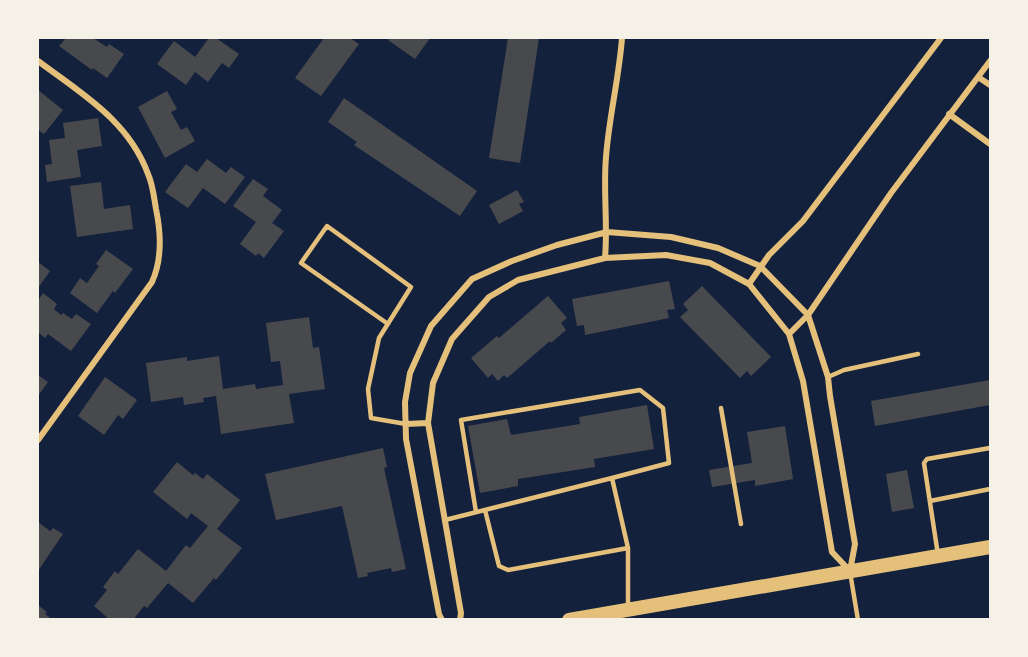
<svg xmlns="http://www.w3.org/2000/svg" width="1028" height="657" font-family="Montserrat,sans-serif">
<rect width="100%" height="100%" fill="#14213d"/>
<path fill="#48494c" d="M66,38H93L107,47L109,44L124,54L107,78L93,68L92,70L59,46Z
M209,38H216L239,54L229,68L222,63L208,82L195,72L186,85L157,64L174,41L195,57Z
M324,38H350L359,44L321,96L295,78Z
M390,38H430L415,59L388,40Z
M508,38H539L520,163L489,158Z
M38,90L63,110L44,134L38,130Z
M167,91L177,109L171,112L181,130L187,127L195,141L165,158L138,107Z
M344,98L477,191L460,216L354,145L357,142L328,122Z
M98,118L102,146L77,150L81,177L47,182L45,165L52,164L49,140L65,138L63,123Z
M207,159L226,173L231,167L245,177L225,204L203,188L188,208L165,192L186,164L197,172Z
M253,179L268,189L263,196L282,210L272,223L284,231L264,258L258,253L256,256L240,244L256,222L233,206Z
M101,182L104,209L130,205L133,229L77,237L70,186Z
M517,190L524,202L519,204L523,211L499,224L489,205Z
M106,250L133,269L115,293L113,291L97,313L70,293L80,278L87,283L99,266L96,264Z
M38,262L50,271L38,288Z
M669,281L675,309L667,310L669,318L585,335L584,325L577,326L572,299Z
M702,286L771,357L751,376L747,371L740,378L680,317L688,310L683,304Z
M43,293L57,304L54,309L61,315L63,313L72,319L76,314L91,324L71,351L48,334L45,338L38,332V301Z
M548,296L567,318L561,323L566,330L551,343L550,341L507,378L504,375L498,381L492,374L488,378L471,358L497,336L499,338Z
M309,317L313,348L319,347L325,389L289,394L294,423L221,434L216,396L203,398L204,402L184,405L183,397L151,402L146,363L187,357V361L219,356L223,389L255,384L256,389L283,385L280,361L271,362L266,323Z
M38,375L48,382L38,396Z
M105,377L137,400L123,419L118,415L104,435L78,416Z
M990,380V405L875,426L871,401Z
M647,405L654,449L594,459L595,467L518,479V486L480,493L468,426L507,419L511,435L580,424L579,417Z
M785,426L793,479L755,486V480L712,487L709,470L752,463L747,432Z
M383,448L387,467L384,468L406,569L392,572L391,568L367,573L368,576L358,578L342,506L276,520L265,474Z
M177,462L193,475L195,473L203,479L207,474L240,500L217,529L242,548L216,580L214,578L193,603L168,583L147,608L144,606L133,620H110L94,606L107,590L103,587L115,571L118,574L138,549L166,571L186,545L190,548L208,526L191,513L187,519L153,492Z
M907,470L914,508L892,512L886,474Z
M38,522L50,531L53,528L63,534L38,571Z
M38,605L47,612L45,614L53,620H38Z"/>
<g fill="none" stroke-linecap="round" stroke-linejoin="round">
<path stroke="#e5c07b" stroke-width="4.5" d="M388,324L301,263L327,226L411,287L379,338L368,389L371,418L406,424
M828,377L844,370L918,354
M721,408L741,524
M930,501L990,489
M485,510L499,566L508,570L628,548
M476,512L461,420L640,390L663,408L669,463L612,478
M445,520L612,478L628,548V607
M938,555L924,463L927,459L990,448
M850,572L858,620"/>
<path stroke="#e5c07b" stroke-width="6" d="M38,61C81,93 129,121 148,174C153,185 154,198 156,209C161,233 162,260 152,282L38,440
M978,77L990,85
M949,114L990,144
M605,258C608,224 603,190 606,157C609,117 619,78 622,38
M749,284L769,255L803,221L941,38
M789,334L808,315L891,193L990,61
M406,424L428,423
M442,620L439,614L406,439L405,402L410,373L431,326L472,279L512,261L557,245L607,232L671,237L718,248L760,266L808,315L828,377L830,396L855,544L850,571
M460,620L461,613L428,423L433,383L452,339L489,297L518,280L605,258L666,255L710,263L749,284L789,334L803,381L832,552L850,571"/>
<path stroke="#e5c07b" stroke-width="14" d="M569,620L990,547"/>
</g>
<rect width="1028" height="657" fill="none" stroke="#f6f1e7" stroke-width="78"/>
</svg>
